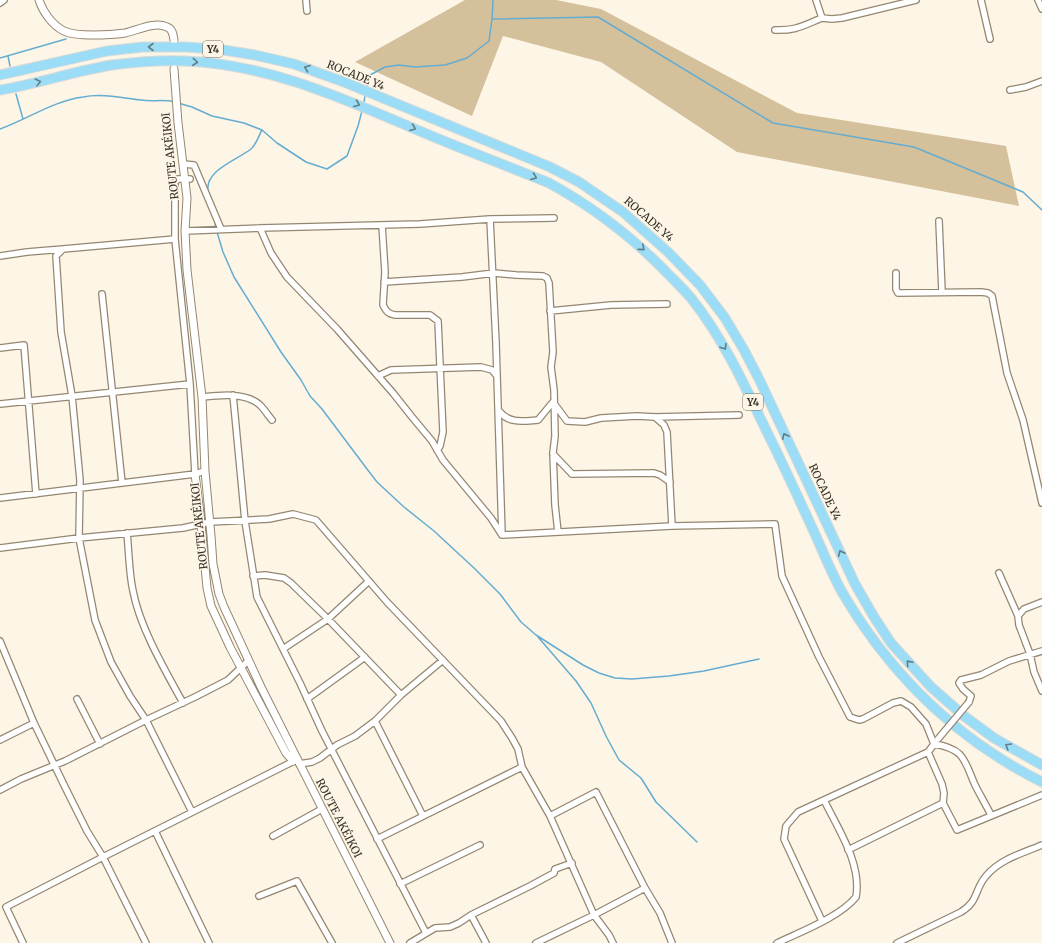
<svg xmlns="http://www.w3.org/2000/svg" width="1042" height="943" font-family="Merriweather,serif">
<rect width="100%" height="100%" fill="#fdf5e6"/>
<path fill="#d4c09b" d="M465,0H556L601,9L797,113L1006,146L1019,206L737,152L601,62L503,36L472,116L355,62Z"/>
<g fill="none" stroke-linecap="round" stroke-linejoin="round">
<path stroke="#65acd1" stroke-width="1.5" d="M492,19L598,17L773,123L914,147L1023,192L1042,210
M8,56L10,66
M0,58L66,39
M367,88L370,75L385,67L399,65L415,67L445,65L467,58L489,41L492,19L493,0
M16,94L23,119
M178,103L192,107L212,116L244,123L262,130L277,143L306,162L327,169L347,156L358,126L362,111
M364,103L365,95
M0,129C28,119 53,101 83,97C102,93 122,98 141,100C152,102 164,99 175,102
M208,191C205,170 237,160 251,149C256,145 259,135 262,130
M214,218L216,228
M217,232L223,252L234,277L281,352L301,380L310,396L322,409L367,469L377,482L404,507L434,531L474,568L500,594L521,622L536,635L583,665L599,673L615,678L632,679L669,676L704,671L759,659
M538,637L576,681L591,703L606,736L619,760L641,778L656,802L697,842"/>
<g stroke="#948771" stroke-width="8">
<path id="minor" d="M306,0L307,11
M981,0L990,39
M1038,0L1042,9
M0,3L4,0
M822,18L832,19L842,18L916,0
M775,30C796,31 804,25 822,18L816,0
M1010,90L1026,87L1042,81
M183,164L194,165L221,229
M490,219L496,343L502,535
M939,221L942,292
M382,225L385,272L383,305C386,311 388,314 395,315H430L438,321L443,432L440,446L437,450
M260,228L271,253L287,277L337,329L393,393L412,417L432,441L443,460L491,518L502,535L672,526L775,524L782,576L819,657L850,717L859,720L863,719L893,703L901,701L911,707L926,724L934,744C965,749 964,760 975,785C980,795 986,805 991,815
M185,231L260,228L420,224L490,219L554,218
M175,239V182L178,179H190
M0,256L27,252L63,249
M896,273V289L898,293L981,292L988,293L992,296L1007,373L1023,420L1042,503
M384,282L462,277L494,273L516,275L543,276L547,278L549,283L553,352L551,367L554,390L555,436L553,453L555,505L558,532
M102,294L122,483
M550,311L611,305L667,304
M0,348L24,345L36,494
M378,376L391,370L481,367L492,370L497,376
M233,395L245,521L257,597L300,683L322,731L426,933
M202,397C220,395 246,392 260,405C264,409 268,415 272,420
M0,404L190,384
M499,411C509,424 523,421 538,420L553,402L567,421L585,422L601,418L637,416L655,417L739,415
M655,417L664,425L667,432L672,526
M553,454L572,474L654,473L660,475L670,482
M0,498L195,474L205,471
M127,533C129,552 129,573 133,591C140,628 165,670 183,703
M0,548L79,538L183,528L210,522L269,519L293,514L316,520L387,602L501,721L512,738L518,749L522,767L550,816L594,915L609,935L613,943
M999,573L1018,616
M253,576L265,575L284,578L291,583L328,619L401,695
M1042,602L1024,609L1018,616L1019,625L1030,654L1034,672L1042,691
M0,641L34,723L65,787L87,831L103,857L146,943
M283,649L328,619L369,581
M77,699L100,744
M307,699L365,657
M969,702L971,696L963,689L959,683L961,680L981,675L1009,661L1042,651
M375,721L423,816
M0,740L34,723
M935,743L928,752L942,784L944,793L943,803L957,830L1042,795
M299,764L312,762L320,758L337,745L355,736L375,721L401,695L443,660
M0,790L21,779L65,761L146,720L195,697L228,680L248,661
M192,812L146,720L130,696L111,662L95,620L79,538L80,480L72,396L61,332L56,256L63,249L175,239L190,384L195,474
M550,816L596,792L645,888L660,913L672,943
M155,831L209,943
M273,836L322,809
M377,839L522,767
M848,850L943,803
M400,884L480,845
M259,896L297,881L332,943
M471,915L486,943
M822,921L784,839L786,826L798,812L824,800
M23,943L6,907L103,857L296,760
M410,943L435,928L450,927L459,923L471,915L530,886L554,873L555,869L572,863
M536,943L594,915L645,888
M777,943C800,932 840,917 856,897C862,864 838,829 824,800L928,752
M897,943L961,912C979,901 974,890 986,876C1000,859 1023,853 1042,845"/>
</g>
<g stroke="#948771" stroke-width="9">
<path id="tertiary" d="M39,0C43,12 52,25 64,31C76,37 111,35 125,33C138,30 155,21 167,27C173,29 173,35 174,40
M174,69L178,123L187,198L185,231L187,270L202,397L205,471L211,536L213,564L219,594L224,607L261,687L390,943
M195,474L200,514L207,588L211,606L230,647L286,753L293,761"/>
</g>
<g stroke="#dadad8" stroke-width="11">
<path id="trunk" d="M0,75L107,51L143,47H185L217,49L255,55L294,64L344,82L550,167L579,182L623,212L668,252L700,285L725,318L744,350L760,381L855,584L874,617L891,643L931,687L964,716L994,738L1042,765
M0,90C38,84 74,71 112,65C136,62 161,60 184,61C267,64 340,97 415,129C459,148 505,165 549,183C595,208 636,240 672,278C678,284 685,291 691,298C723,338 744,384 766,430C783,464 799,499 815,534C824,554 832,574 842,592C891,676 956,739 1042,782"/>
</g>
<use href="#minor" stroke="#fff" stroke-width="5.5"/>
<use href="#tertiary" stroke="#fff" stroke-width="7"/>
<use href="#trunk" stroke="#9bdcf6" stroke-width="9"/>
<g stroke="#948771" stroke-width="8" stroke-linecap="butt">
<path id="minor-bridge" d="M938,739L969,702"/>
</g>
<use href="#minor-bridge" stroke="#fff" stroke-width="5.5"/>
</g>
<defs><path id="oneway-chevron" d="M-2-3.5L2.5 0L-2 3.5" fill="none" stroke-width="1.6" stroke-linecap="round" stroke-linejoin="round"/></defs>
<g stroke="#627d84">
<use href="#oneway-chevron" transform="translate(151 47) rotate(-180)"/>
<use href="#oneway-chevron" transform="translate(195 62) rotate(5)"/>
<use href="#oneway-chevron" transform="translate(307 68) rotate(-160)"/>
<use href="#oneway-chevron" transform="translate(38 82) rotate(-14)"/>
<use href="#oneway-chevron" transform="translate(357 104) rotate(22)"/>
<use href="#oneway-chevron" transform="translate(413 128) rotate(23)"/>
<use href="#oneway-chevron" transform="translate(534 177) rotate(22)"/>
<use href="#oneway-chevron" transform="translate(642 248) rotate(41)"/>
<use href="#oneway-chevron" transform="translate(724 347) rotate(58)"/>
<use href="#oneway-chevron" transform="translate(785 436) rotate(-115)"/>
<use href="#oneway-chevron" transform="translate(841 553) rotate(-115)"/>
<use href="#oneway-chevron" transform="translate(909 663) rotate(-131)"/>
<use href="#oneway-chevron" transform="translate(1008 746) rotate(-149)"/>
</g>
<g text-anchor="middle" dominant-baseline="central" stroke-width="3" stroke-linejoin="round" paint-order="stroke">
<g fill="#fdf5e6" stroke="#706a60" stroke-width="1">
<rect x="203" y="41" width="20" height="16" rx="3"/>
<rect x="743" y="394" width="20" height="16" rx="3"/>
</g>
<g font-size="10" font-weight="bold" fill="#342f26">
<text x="213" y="49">Y4</text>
<text x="753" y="402">Y4</text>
</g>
<g font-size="11" fill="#342f26" stroke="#fdf5e6">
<text transform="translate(356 75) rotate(22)">ROCADE Y4</text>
<text transform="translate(170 156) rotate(-96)">ROUTE AKÉIKOI</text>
<text transform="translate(649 219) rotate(41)">ROCADE Y4</text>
<text transform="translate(825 492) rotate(65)">ROCADE Y4</text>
<text transform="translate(199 526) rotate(-96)">ROUTE AKÉIKOI</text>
<text transform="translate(339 818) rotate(63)">ROUTE AKÉIKOI</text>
</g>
</g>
</svg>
